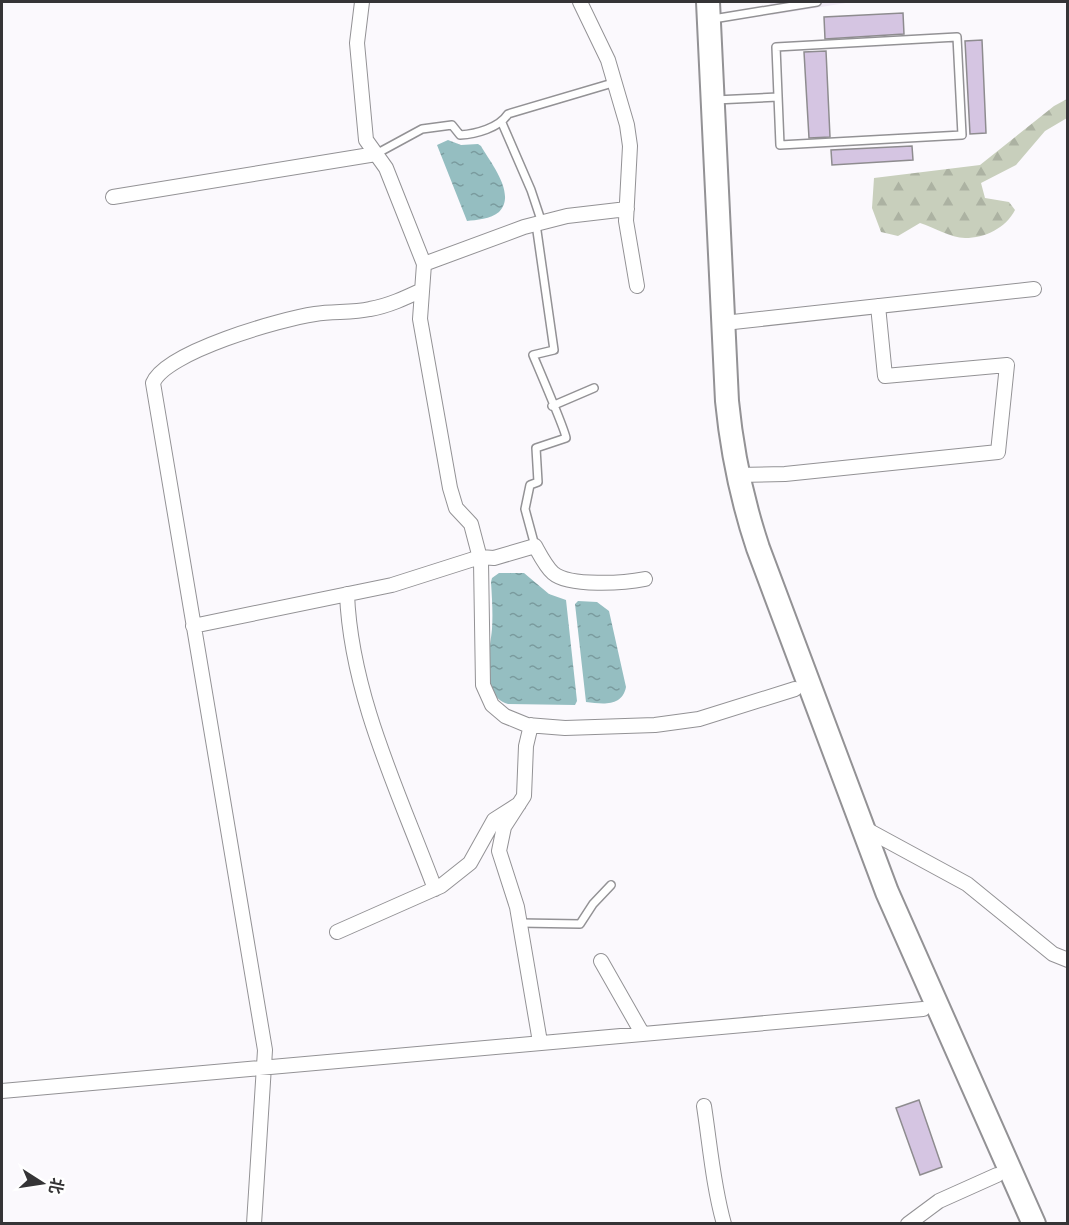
<svg xmlns="http://www.w3.org/2000/svg" width="1069" height="1225" font-family="'Roboto Serif','Noto Sans SC',serif">
<defs>
<pattern id="forest-firs" width="22" height="20" patternUnits="userSpaceOnUse" patternTransform="scale(1.5)"><rect width="22" height="20" fill="#c8cfbc"/><path d="M5 1l3.5 6h-7zM16 11l3.5 6h-7z" fill="#acb2a2"/></pattern>
<pattern id="water-ripples" width="26" height="14" patternUnits="userSpaceOnUse" patternTransform="scale(1.5)"><rect width="26" height="14" fill="#95bec1"/><path d="M2 4q2-2 4 0t4 0M15 11q2-2 4 0t4 0" fill="none" stroke="#7a9b9e"/></pattern>
</defs>
<rect width="100%" height="100%" fill="#fbf9fd"/>
<path fill="#f1ebf6" d="M770,2H852L772,15Z"/>
<path fill="url(#forest-firs)" d="M1067,99V118L1045,131L1016,165L981,183L985,198L1009,202L1015,210C1006,228 985,238 965,238C951,238 933,227 920,223L898,236L881,232L872,208L874,178L980,165L1054,106Z"/>
<path fill="url(#water-ripples)" d="M448,140L461,145L478,144L481,146C490,162 517,194 499,212C491,219 476,220 467,221L437,145Z
M499,573H524L549,594L566,600L577,701L575,705L508,704C478,694 490,652 492,629C493,613 492,598 491,582L492,578Z
M578,601L597,602L609,611L626,687C622,707 603,704 586,702L575,604Z"/>
<path fill="#d5c5e2" stroke="#8e8c8f" stroke-width="1.5" d="M903,13L904,34L825,39L824,17Z
M982,40L986,133L970,134L965,41Z
M826,51L830,137L809,138L804,52Z
M912,146L913,160L832,165L831,150Z
M919,1100L942,1167L920,1175L896,1108Z"/>
<g fill="none" stroke-linecap="round" stroke-linejoin="round">
<g stroke="#939295" stroke-width="10">
<path id="service" d="M713,19L817,2
M957,37L962,135L780,145L776,47Z
M715,100L778,97
M502,123L531,190L542,223
M376,154L422,129L452,125L460,135C476,134 499,128 508,114L616,82
M552,406L594,388
M535,546L525,509L530,485L538,482L536,448L566,438C566,432 538,367 533,355L554,350L536,224
M520,923L580,924L593,904L611,885"/>
</g>
<g stroke="#939295" stroke-width="16">
<path id="minor" d="M362,2L357,43L366,140L386,168L424,264L420,319L450,488L456,508L471,524L481,562L483,685L492,705L505,716L527,725L565,728L655,725L699,719L795,689
M580,2L608,60L627,125L630,146L626,221L637,286
M113,197L376,154
M424,264L524,227L567,216L627,209
M724,323L1034,289
M737,475L785,474L998,452L1007,365L885,376L878,306
M347,594C351,696 400,795 435,889
M193,626L392,585L480,557L494,558L535,546C540,555 546,567 553,573C569,587 625,583 645,579
M531,725L526,746L524,796L504,827L499,851L517,907L540,1042
M862,827L967,884L1053,954L1068,960
M337,932L441,886L470,863L494,820L519,804
M601,961L642,1033
M2,1091L923,1009
M704,1106C710,1145 713,1185 724,1224
M254,1224L265,1050L153,383C165,352 281,319 315,314C333,311 352,313 370,309C388,306 405,298 422,290
M908,1224L939,1201L997,1175"/>
</g>
<g stroke="#939295" stroke-width="26">
<path id="trunk" d="M708,2L727,401C732,452 742,500 758,548L887,892L1034,1224"/>
</g>
<use href="#service" stroke="#fff" stroke-width="7"/>
<use href="#minor" stroke="#fff" stroke-width="14"/>
<use href="#trunk" stroke="#fff" stroke-width="22"/>
</g>
<rect width="1069" height="1225" fill="none" stroke="#353436" stroke-width="6"/>
<g transform="translate(42 1183) rotate(102)" stroke="#ffffff" stroke-width="4.5" paint-order="stroke">
<path d="M0-4.5L10 22L0 15L-10 22Z" fill="#353436"/>
<text y="-9" font-size="16" font-weight="bold" text-anchor="middle" fill="#353436">北</text>
</g>
</svg>
